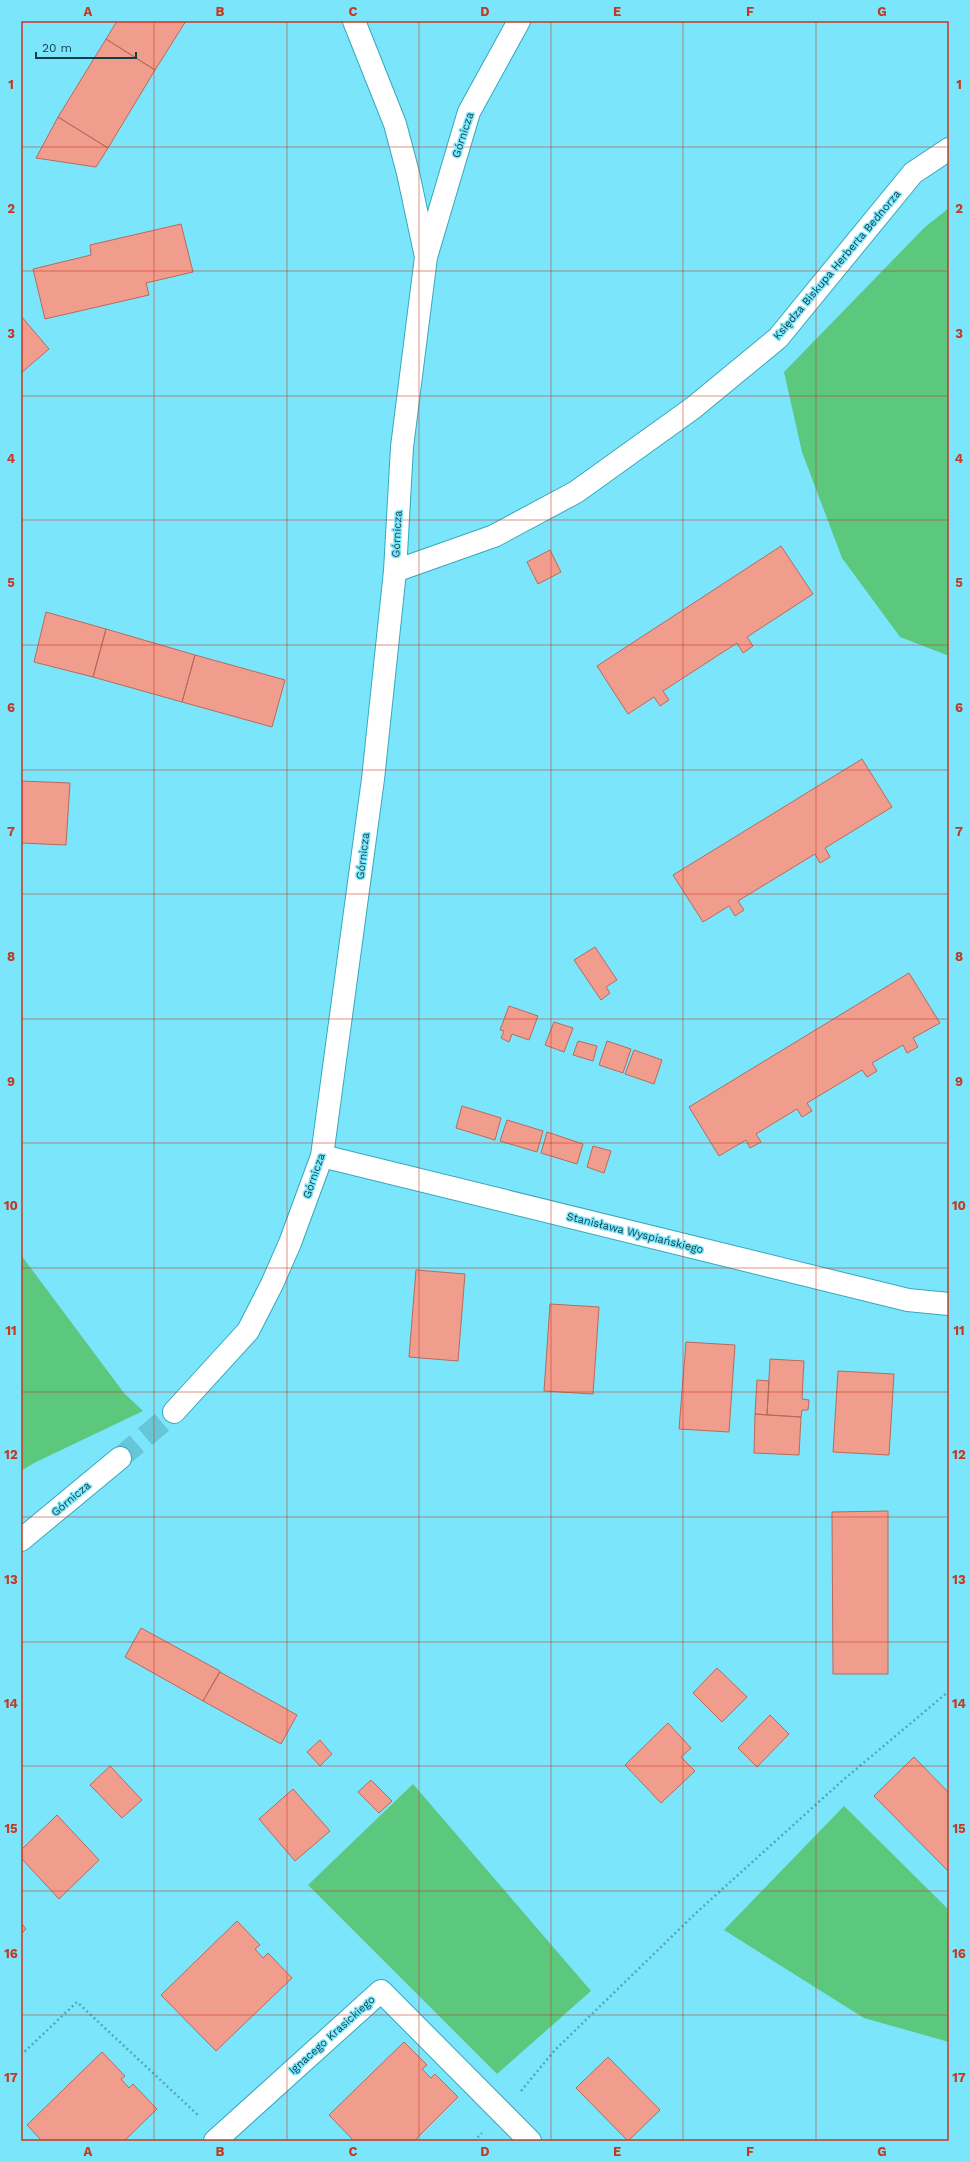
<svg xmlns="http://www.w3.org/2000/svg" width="970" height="2162" font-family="'Work Sans',sans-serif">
<rect width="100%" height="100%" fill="#7be6fb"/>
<path fill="#5cc87e" d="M949,208V656L900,637L842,558L802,452L784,372L925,227Z
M21,1255L124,1393L143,1411L34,1463L21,1471Z
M413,1784L591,1991L497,2074L308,1885Z
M844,1806L949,1910V2042L864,2018L724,1930Z"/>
<path fill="#f09d8d" stroke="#b86a5b" d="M117,21H186L155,70L106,39Z
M106,39L155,70L108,148L58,117Z
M58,117L108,148L96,167L36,158Z
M181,224L193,272L146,283L149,295L45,319L33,269L91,255L90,245Z
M21,316L49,349L21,373Z
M781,546L813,594L747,637L753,646L743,653L737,643L663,691L669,700L660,706L654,697L628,714L597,666Z
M550,550L561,572L538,584L527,562Z
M46,612L106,629L93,677L34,662Z
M106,629L195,655L182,702L93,677Z
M195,655L285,680L272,727L182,702Z
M862,759L892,807L825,848L830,857L820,863L815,854L738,901L744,910L735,916L729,906L703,922L673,875Z
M21,781L70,783L66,845L21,843Z
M595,947L617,980L606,987L610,993L601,1000L574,960Z
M909,973L940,1023L913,1038L918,1047L907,1053L903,1045L872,1063L877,1071L867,1077L862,1070L807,1103L812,1111L802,1117L797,1109L756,1134L761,1142L750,1148L746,1140L719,1156L689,1107Z
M509,1006L538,1016L529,1040L512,1034L509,1042L501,1038L504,1031L500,1030Z
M554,1022L573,1028L564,1052L545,1045Z
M578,1041L597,1046L593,1061L573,1055Z
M607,1041L631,1049L623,1073L599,1065Z
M634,1050L662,1060L654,1084L625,1074Z
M462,1106L501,1118L495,1140L456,1128Z
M507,1120L543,1131L537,1152L500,1141Z
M547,1132L583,1144L577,1164L541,1153Z
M593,1146L611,1151L604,1173L587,1167Z
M416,1270L465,1274L458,1361L409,1357Z
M550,1304L599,1307L593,1394L544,1391Z
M686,1342L735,1345L729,1432L679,1429Z
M770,1359L804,1361L802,1399L809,1400L808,1410H802L801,1417L767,1415Z
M838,1371L894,1374L889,1455L833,1452Z
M757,1380L769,1381L767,1415L755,1414Z
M755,1414L801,1417L799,1455L754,1453Z
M888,1511V1674H833L832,1512Z
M141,1628L220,1671L203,1701L125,1657Z
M717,1668L747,1697L722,1722L693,1693Z
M220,1672L297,1715L281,1744L203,1701Z
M770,1715L789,1734L757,1767L738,1748Z
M668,1723L691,1748L681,1757L695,1771L661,1803L625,1765Z
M320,1740L332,1754L320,1766L307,1752Z
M914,1757L949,1793V1872L874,1796Z
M110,1766L142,1800L122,1818L90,1785Z
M371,1780L392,1801L379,1813L358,1792Z
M293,1789L330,1831L295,1861L259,1819Z
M57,1815L99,1860L59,1899L21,1858V1850Z
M237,1921L260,1945L255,1949L263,1958L268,1953L292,1978L216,2051L161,1995Z
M21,1923L26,1929L21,1934Z
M404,2042L427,2065L422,2069L431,2078L435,2074L458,2097L414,2141H354L329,2115Z
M102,2052L125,2076L121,2079L129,2088L133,2084L157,2109L124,2141H42L27,2125Z
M608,2057L660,2110L628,2141L576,2088Z"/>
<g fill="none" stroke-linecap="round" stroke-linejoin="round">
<path stroke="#66c5d7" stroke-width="22" stroke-dasharray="22 11" stroke-linecap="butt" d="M120,1458L174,1412"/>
<g stroke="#37a8bc" stroke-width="24">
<path id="minor" d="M354,21L395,124L408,173L426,257
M395,571L494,536L576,492L693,408L778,338L913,173L949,149
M322,1156L908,1300L949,1304
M174,1412L248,1331L272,1284L290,1243L322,1156L373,779L395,571L402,447L426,257L469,112L519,21
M21,1540L120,1458
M215,2141L381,1991L530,2141"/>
</g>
<path stroke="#53a7b7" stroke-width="2.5" stroke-dasharray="2 3" stroke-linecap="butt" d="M21,2055L77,2002L199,2116
M521,2091L555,2050L697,1912L842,1781L949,1691
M474,2141L482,2133"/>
<use href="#minor" stroke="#fff" stroke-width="22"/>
</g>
<path fill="none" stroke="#c53923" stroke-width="1" stroke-opacity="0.55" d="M154,21V2141M287,21V2141M419,21V2141M551,21V2141M683,21V2141M816,21V2141M21,147H949M21,271H949M21,396H949M21,520H949M21,645H949M21,770H949M21,894H949M21,1019H949M21,1143H949M21,1268H949M21,1392H949M21,1517H949M21,1642H949M21,1766H949M21,1891H949M21,2015H949"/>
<g text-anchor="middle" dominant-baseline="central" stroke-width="3" stroke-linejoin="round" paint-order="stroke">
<g font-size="11" fill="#103f48" stroke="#7be6fb">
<text transform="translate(463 135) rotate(-72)">Górnicza</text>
<text transform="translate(837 265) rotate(-50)">Księdza Biskupa Herberta Bednorza</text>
<text transform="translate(397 534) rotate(-87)">Górnicza</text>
<text transform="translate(363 856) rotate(-83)">Górnicza</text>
<text transform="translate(314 1176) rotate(-71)">Górnicza</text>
<text transform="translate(635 1233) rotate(14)">Stanisława Wyspiańskiego</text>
<text transform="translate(71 1499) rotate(-40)">Górnicza</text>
<text transform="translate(332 2035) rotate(-42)">Ignacego Krasickiego</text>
</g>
</g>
<rect width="970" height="2162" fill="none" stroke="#7be6fb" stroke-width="44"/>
<path d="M36 52v6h100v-6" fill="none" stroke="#103f48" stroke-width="2"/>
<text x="42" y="52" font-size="12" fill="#103f48" stroke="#7be6fb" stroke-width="3" paint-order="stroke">20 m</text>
<rect x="22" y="22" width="926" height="2118" fill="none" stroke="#c53923" stroke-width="1.5"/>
<g font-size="13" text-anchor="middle" font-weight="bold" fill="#c53923">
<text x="88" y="16">A</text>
<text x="220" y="16">B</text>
<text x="353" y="16">C</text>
<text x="485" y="16">D</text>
<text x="617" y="16">E</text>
<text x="750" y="16">F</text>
<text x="882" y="16">G</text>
<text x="11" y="89">1</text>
<text x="959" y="89">1</text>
<text x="11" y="213">2</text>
<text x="959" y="213">2</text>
<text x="11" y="338">3</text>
<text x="959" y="338">3</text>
<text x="11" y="463">4</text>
<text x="959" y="463">4</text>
<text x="11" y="587">5</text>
<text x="959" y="587">5</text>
<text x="11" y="712">6</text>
<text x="959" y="712">6</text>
<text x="11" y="836">7</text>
<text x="959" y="836">7</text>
<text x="11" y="961">8</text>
<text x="959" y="961">8</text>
<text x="11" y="1086">9</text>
<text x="959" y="1086">9</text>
<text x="11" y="1210">10</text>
<text x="959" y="1210">10</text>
<text x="11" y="1335">11</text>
<text x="959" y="1335">11</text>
<text x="11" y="1459">12</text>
<text x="959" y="1459">12</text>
<text x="11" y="1584">13</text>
<text x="959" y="1584">13</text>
<text x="11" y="1708">14</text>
<text x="959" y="1708">14</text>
<text x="11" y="1833">15</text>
<text x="959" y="1833">15</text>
<text x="11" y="1958">16</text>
<text x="959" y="1958">16</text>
<text x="11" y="2082">17</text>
<text x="959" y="2082">17</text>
<text x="88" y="2156">A</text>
<text x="220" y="2156">B</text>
<text x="353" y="2156">C</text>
<text x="485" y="2156">D</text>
<text x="617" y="2156">E</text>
<text x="750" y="2156">F</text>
<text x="882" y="2156">G</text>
</g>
</svg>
